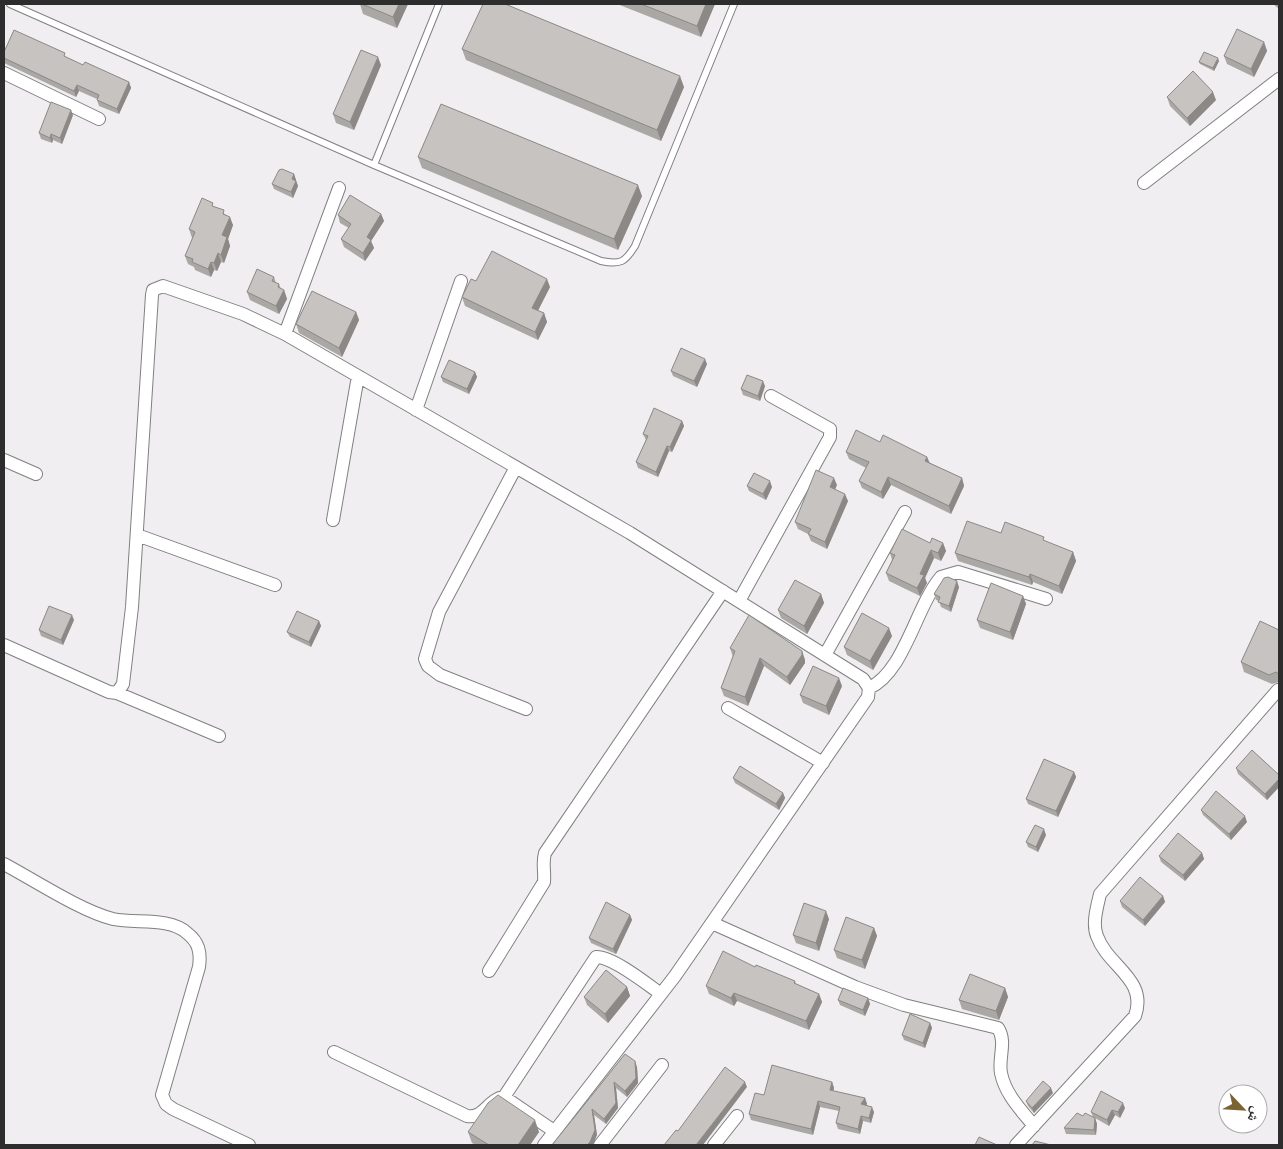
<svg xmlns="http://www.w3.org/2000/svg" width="1283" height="1149" font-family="'DM Sans','Noto Naskh Arabic',sans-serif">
<rect width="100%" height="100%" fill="#f0eef1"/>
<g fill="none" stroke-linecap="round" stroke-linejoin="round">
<g stroke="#817f82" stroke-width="8">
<path id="service" d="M10,4L374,165L601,261C621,265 625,262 635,246L734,4
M374,165L439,4"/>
</g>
<g stroke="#817f82" stroke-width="14">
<path id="minor" d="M4,73L99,119
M1144,183L1279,79
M285,334L339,188
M416,410L461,281
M4,460L36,474
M516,467L439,612L425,659L428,666L440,675L526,709
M333,520L358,376
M137,535L275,585
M739,601L830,437V429L771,396
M4,645L109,692L117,693L219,736
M825,655L905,512
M869,688C904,673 916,606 941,577L958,572L1046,599
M117,693L123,684L132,607L152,295L153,290L163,286L243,314L285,334L630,533L863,679L869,688L868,697L675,976L544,1145
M728,708L823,763
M4,864C34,880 81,911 113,919C136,924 169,917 187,933C199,942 201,953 199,967L162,1095L166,1104L173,1109L249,1145
M712,923L855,987L904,1005L998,1028C1007,1042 998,1058 1001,1073C1005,1094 1021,1110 1034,1126
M489,971L544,882C545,871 542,863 545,853L723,591
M334,1052L467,1116C484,1119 488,1099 504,1097L554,1131
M504,1097L596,957C612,956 647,984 661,994
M600,1145L662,1065
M714,1145L737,1116
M1016,1145L1135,1016C1148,979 1108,967 1097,936C1092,924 1097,907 1100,894L1278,690"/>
</g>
<use href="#service" stroke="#fff" stroke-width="6"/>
<use href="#minor" stroke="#fff" stroke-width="12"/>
</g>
<path fill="#aaa8a5" d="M360,4H408L397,28L363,14Z
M617,4H715L701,37Z
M1273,4H1279V9Z
M1264,42L1267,51L1254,77L1227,64L1224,56Z
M462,49L684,87L661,141L466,60Z
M4,52L67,58L83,65L129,82L131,88L119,114L99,106L97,100V99L79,91L76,97L4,63Z
M1219,61L1214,71L1200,64L1199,62Z
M381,65L354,130L336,123L333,114Z
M1167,97L1216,100L1190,126L1170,106Z
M73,115L62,144L53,140L52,143L41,139L39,133Z
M418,157L642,196L618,250L422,168Z
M294,174L298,186L293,198L274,189L272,184Z
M215,207L226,215L233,225L228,239L230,246L224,263L221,262L217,271L214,270L211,277L195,270L194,267L188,264L185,256L193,238H192L189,229Z
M381,214L384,221L371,241L374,248L365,261L344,247L341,239L349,228L340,223L338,215Z
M274,277L276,283L279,284L281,289L284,290L287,299L279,314L250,300L247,292Z
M476,281L550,287L538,311L544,313L547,322L538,340L465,306L462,297Z
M356,312L359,320L342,357L299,333L296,324Z
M707,364L697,387L673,376L671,371Z
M475,372L477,377L469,394L443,382L441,377Z
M765,386L760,401L743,395L741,389Z
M682,421L684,426L672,452L669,451L658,477L638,468L636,462L646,440L643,434Z
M880,442L927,457L930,463L962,478L964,486L951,514L891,485L883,499L862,488L859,481L866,468L849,459L846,452Z
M837,485L835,489L848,501L827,549L811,541L808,534L798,529L795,522Z
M747,486L772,487L766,500L749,491Z
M1001,533L1046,542L1073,552L1076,561L1062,594L1033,582L1032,585L958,561L955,553Z
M930,543H943L946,551L941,561L934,558L925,578L927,583L920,596L889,581L886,573L892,560L890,553Z
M959,587L951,612L941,607L939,601L936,600L934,594Z
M821,594L824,603L807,634L781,618L778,610Z
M1023,596L1026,604L1013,640L980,628L977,620Z
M74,620L63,645L41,636L39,630Z
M319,621L321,626L311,647L290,637L287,632Z
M1279,630V682L1272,684L1244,672L1241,662Z
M892,636L873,670L847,655L844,647Z
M730,648L802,651L805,660V663L790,685L764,666L748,706L724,696L721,688L733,657Z
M842,686L829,715L803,703L800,695Z
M1236,768L1279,775V787L1267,800L1238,774Z
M1074,772L1076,777L1058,817L1028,804L1026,799Z
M733,778L783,793L785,798L779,810L735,783Z
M1201,810L1247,822L1231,840L1203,815Z
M1046,835L1038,852L1028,847L1026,842Z
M1202,853L1204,859L1185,881L1161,862L1159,856Z
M1163,896L1165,902L1145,926L1122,907L1120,901Z
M630,915L632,920L616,954L591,943L589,938Z
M829,919L819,951L796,943L793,935Z
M874,928L877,936L865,969L837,958L834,950Z
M755,967L795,981L796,984L819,994L822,1002L809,1030L737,1001L734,1006L709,994L706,986Z
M627,987L630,996L608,1023L587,1005L584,997Z
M1005,988L1008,997L999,1020L962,1009L959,1000Z
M868,998L870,1004L865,1016L840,1005L838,1000Z
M930,1023L932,1028L925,1048L904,1040L902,1035Z
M625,1054L637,1067L638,1083L627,1097L616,1088L618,1108L606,1124L594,1115L597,1135L552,1145Z
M832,1082L834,1088L833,1091L865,1098L867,1104L866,1105L874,1112L871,1123L863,1121L860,1134L838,1129L836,1123L839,1111L820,1107L813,1135L751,1120L749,1114L764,1095Z
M1053,1093L1034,1113L1028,1106L1026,1101Z
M1125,1108L1120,1118L1115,1115L1109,1126L1095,1118L1097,1124L1096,1135L1066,1134L1064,1128L1093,1117L1091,1112Z
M468,1132H539L530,1145H476L472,1143Z"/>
<path fill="#8b8886" d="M399,4H408L397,28L393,17Z
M706,4H715L701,37L697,26Z
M1264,42L1267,51L1254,77L1251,69Z
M378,57L381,65L354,130L350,122Z
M1218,58L1219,61L1214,71L1213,68Z
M680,76L684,87L661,141L657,130Z
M129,82L131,88L119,114L117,109Z
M77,85L79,91L76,97L74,91Z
M1213,92L1216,100L1190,126L1187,118Z
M71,110L73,115L62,144L60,138Z
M51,134L53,140L52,143L50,138Z
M294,174L296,180L294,184L292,179Z
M296,181L298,186L293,198L291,192Z
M638,185L642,196L618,250L614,239Z
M381,214L384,221L371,241L374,248L365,261L363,253L367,237Z
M230,217L233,225L228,239L230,246L224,263L221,255L222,235Z
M218,253L221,262L217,271L214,263Z
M211,262L214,270L211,277L208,269Z
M547,279L550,287L535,316L532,308Z
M284,290L287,299L279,314L276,306Z
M356,312L359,320L342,357L339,348Z
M544,313L547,322L538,340L535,332Z
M705,359L707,364L697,387L694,381Z
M475,372L477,377L469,394L467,389Z
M763,381L765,386L760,401L758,396Z
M682,421L684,426L672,452L670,447Z
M667,446L669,451L658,477L656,472Z
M927,457L930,465L925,461Z
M888,477L891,485L883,499L881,492Z
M834,478L837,485L833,494L830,487Z
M962,478L964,486L951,514L949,506Z
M770,481L772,487L766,500L763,494Z
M845,494L848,501L827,549L825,542Z
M943,543L946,551L941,561L938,553Z
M931,550L934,558L925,578L927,583L920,596L917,588L920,574Z
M1073,552L1076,561L1062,594L1059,586Z
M1030,574L1033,582L1032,585L1029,577Z
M957,581L959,587L951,612L949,606Z
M821,594L824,603L807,634L804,626Z
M1023,596L1026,604L1013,640L1010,632Z
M72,615L74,620L63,645L61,640Z
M319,621L321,626L311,647L309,642Z
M889,628L892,636L873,670L870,661Z
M802,651L805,660V663L790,685L787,677Z
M760,658L764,666L748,706L745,697Z
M839,678L842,686L829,715L826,706Z
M1074,772L1076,777L1058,817L1056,811Z
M1279,779V787L1267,800L1265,794Z
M783,793L785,798L779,810L776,804Z
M1245,816L1247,822L1231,840L1229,834Z
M1044,829L1046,835L1038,852L1036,847Z
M1202,853L1204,859L1185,881L1183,875Z
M1163,896L1165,902L1145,926L1143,920Z
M826,911L829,919L819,951L816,943Z
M630,915L632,920L616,954L613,949Z
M874,928L877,936L865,969L862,960Z
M627,987L630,996L608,1023L605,1014Z
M1005,988L1008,997L999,1020L996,1011Z
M734,993L737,1001L734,1006L731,998Z
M819,994L822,1002L809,1030L806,1021Z
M868,998L870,1004L865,1016L863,1010Z
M930,1023L932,1028L925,1048L923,1043Z
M635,1061L637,1067L638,1083L627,1097L625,1091Z
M614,1082L616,1088L618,1108L606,1124L604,1119Z
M745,1082L747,1087L703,1145H696Z
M832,1082L834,1088L832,1096L830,1090Z
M1051,1088L1053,1093L1034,1113L1032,1108Z
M865,1098L867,1104L864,1110L861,1104Z
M818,1101L820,1107L813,1135L811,1129Z
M1123,1103L1125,1108L1120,1118L1118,1112Z
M872,1107L874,1112L871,1123L869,1118Z
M592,1109L594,1115L597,1135L593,1145H587Z
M1112,1110L1115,1115L1109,1126L1107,1120Z
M861,1116L863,1121L860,1134L858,1129Z
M1095,1118L1097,1124L1096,1135L1094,1130Z
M535,1120L539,1132L530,1145H518Z"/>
<path fill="#c6c3c0" stroke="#8b8886" d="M362,4H399L393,17Z
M483,4H505L680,76L657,130L462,49Z
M641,4H706L697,26Z
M1237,29L1264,42L1251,69L1224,56Z
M14,30L65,53L64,56L83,65L85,62L129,82L117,109L97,100L99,95L77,85L74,91L4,58V52Z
M361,50L378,57L350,122L333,114Z
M1204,52L1218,58L1213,68L1199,62Z
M1193,71L1213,92L1187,118L1167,97Z
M51,102L71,110L60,138L51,134L50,138L39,133Z
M441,104L638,185L614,239L418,157Z
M282,169L294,174L292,179L296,181L291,192L272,184L279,170Z
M350,195L381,214L367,237L371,240L363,253L341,239L351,224L338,215Z
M202,198L213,203L212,206L224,210L223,214L230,217L222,235L227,237L221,255L218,253L214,263L211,262L208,269L192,262L193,259L185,256L195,232L189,229Z
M492,251L547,279L532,308L544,313L535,332L462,297L471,279L476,281Z
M257,269L274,277L272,281L279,284L278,287L284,290L276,306L247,292Z
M312,291L356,312L339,348L296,324Z
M681,348L705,359L694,381L671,371Z
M449,360L475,372L467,389L441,377Z
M747,375L763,381L758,396L741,389Z
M654,408L682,421L670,447L667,446L656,472L636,462L648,436L643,434Z
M856,430L880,442L883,435L927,457L925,461L962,478L949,506L888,477L881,492L859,481L869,462L846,452Z
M816,470L834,478L830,487L845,494L825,542L808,534L811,529L795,522Z
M754,473L770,481L763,494L747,486Z
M967,521L1001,533L1005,522L1044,537L1043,540L1073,552L1059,586L1030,574L1029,577L955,553Z
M902,529L930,543L932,538L943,543L938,553L931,550L920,574L924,575L917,588L886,573L895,555L890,553Z
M948,577L957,581L949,606L938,602L940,597L934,594L944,578Z
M795,580L821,594L804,626L778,610Z
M991,583L1023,596L1010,632L977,620Z
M49,606L72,615L61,640L39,630Z
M297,611L319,621L309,642L287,632Z
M862,613L889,628L870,661L844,647Z
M749,615L802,651V655L787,677L760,658L745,697L721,688L735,651L730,648Z
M1260,621L1279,630V674L1276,672L1269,675L1241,662Z
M813,666L839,678L826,706L800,695Z
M1252,750L1279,775V779L1265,794L1236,768Z
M1044,759L1074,772L1056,811L1026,799Z
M740,766L783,793L776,804L733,778Z
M1216,791L1245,816L1229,834L1201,810Z
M1035,825L1044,829L1036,847L1026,842Z
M1178,833L1202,853L1183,875L1159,856Z
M1140,877L1163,896L1143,920L1120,901Z
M606,902L630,915L613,949L589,938Z
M804,903L826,911L816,943L793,935Z
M846,917L874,928L862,960L834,950Z
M723,951L755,967L756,965L795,981L794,983L819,994L806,1021L734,993L731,998L706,986Z
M606,970L627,987L605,1014L584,997Z
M970,974L1005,988L996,1011L959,1000Z
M843,988L868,998L863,1010L838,1000Z
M910,1014L930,1023L923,1043L902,1035Z
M625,1054L635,1061L636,1078L625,1091L614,1082L616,1103L604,1119L592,1109L595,1130L590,1142L587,1145H552Z
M772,1065L832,1082L830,1090L865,1098L861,1104L872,1107L869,1118L861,1116L858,1129L836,1123L840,1107L818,1101L811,1129L749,1114L755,1093L764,1095Z
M725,1067L745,1082L696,1145H664L676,1130L678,1131Z
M1043,1081L1051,1088L1032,1108L1026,1101Z
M1101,1091L1123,1103L1118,1112L1112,1110L1107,1120L1091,1112Z
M498,1095L535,1120L518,1145H489L468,1132L488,1103Z
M1077,1113L1083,1116L1085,1113L1095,1118L1094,1130L1064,1128Z
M979,1137L997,1145H975Z
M1035,1141L1051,1145H1032Z"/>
<rect width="1283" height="1149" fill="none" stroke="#2e2d2e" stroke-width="10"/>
<g transform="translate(1243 1109) rotate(115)"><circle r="24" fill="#ffffff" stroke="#ababab"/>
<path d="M0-4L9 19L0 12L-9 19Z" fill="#7b6333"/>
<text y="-8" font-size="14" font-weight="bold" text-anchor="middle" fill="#2e2d2e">ش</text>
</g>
</svg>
